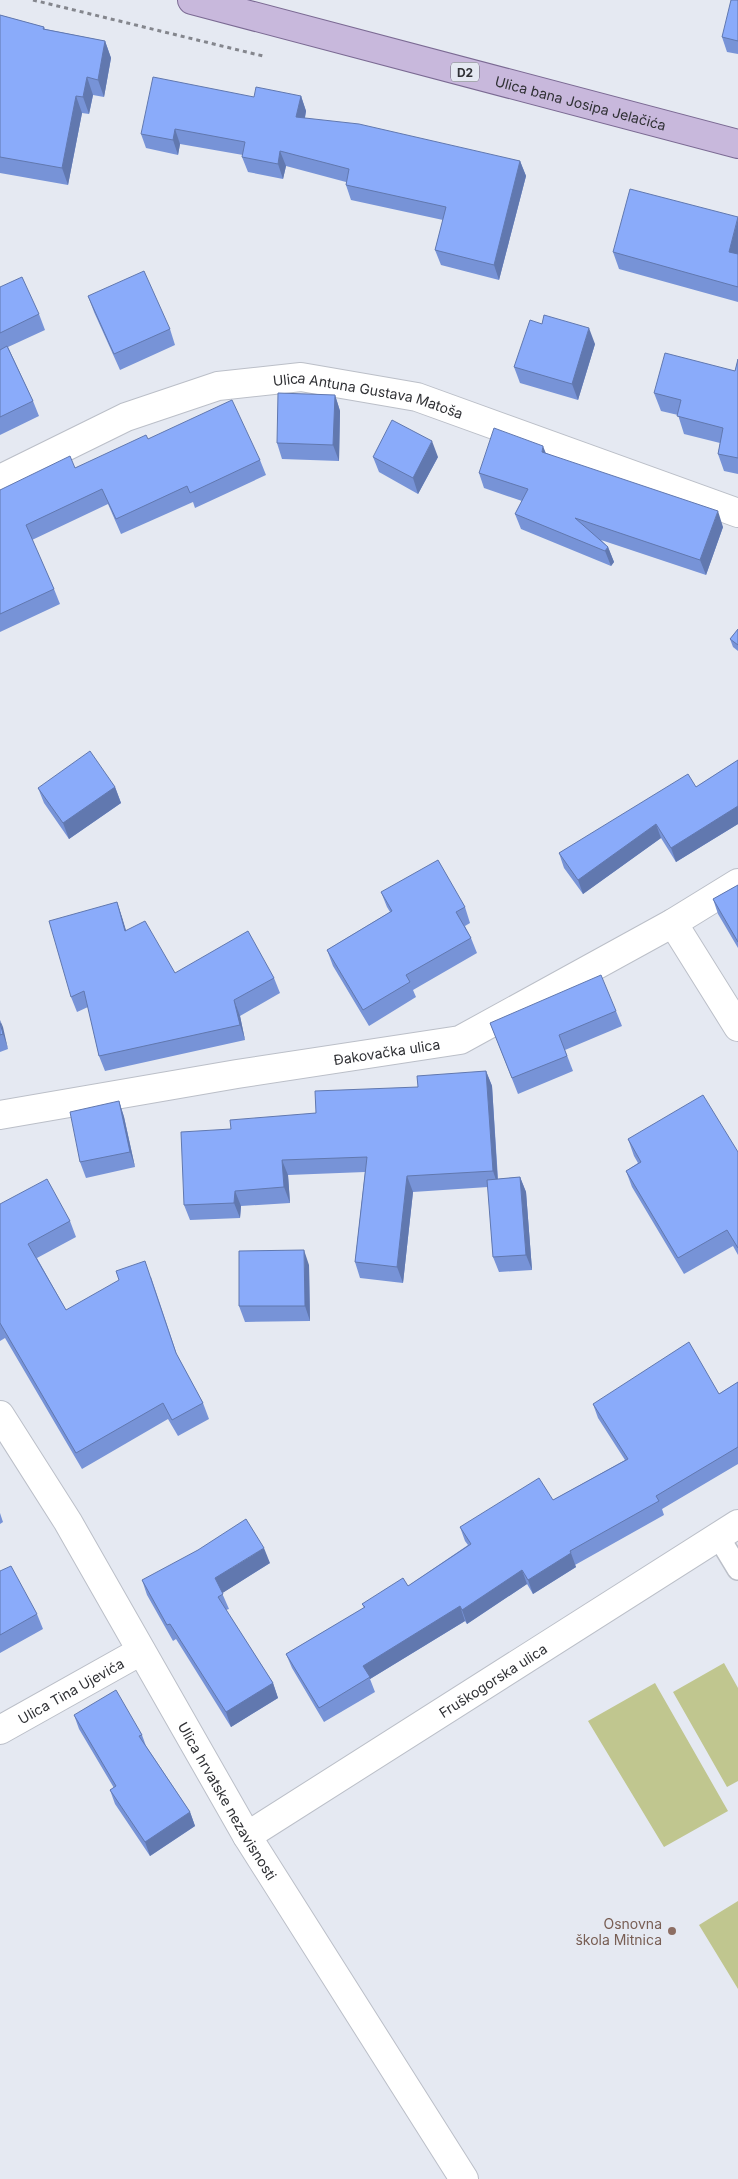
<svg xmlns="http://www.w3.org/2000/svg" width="738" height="2179" font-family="Inter,sans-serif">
<rect width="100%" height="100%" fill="#e5e9f2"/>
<path fill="#c0c68f" d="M724,1663L738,1688V1781L727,1787L673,1692Z
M655,1683L728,1811L664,1847L588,1721Z
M738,1901V1989L699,1925Z"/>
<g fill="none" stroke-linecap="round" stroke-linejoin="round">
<g stroke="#bbbfc8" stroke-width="24">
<path id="service" d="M718,1536L738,1569"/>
</g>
<g stroke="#bbbfc8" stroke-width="30">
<g id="minor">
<path id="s1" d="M0,479L126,417L218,386L301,377L417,397L738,513"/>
<path d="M673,923L738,1027"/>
<path id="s2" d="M0,1115L237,1074L460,1040L673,923L738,883"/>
<path id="s3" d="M0,1415L68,1522L247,1836L464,2179"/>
<path id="s4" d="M0,1730L141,1651"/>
<path id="s5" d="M247,1836L738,1524"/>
</g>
</g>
<g stroke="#7b6a93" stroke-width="30">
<g id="primary">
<path id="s6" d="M192,0L738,144"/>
</g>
</g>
<path stroke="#84868d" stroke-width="3" stroke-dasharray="4 4" stroke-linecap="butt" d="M33,0L263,56"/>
<use href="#service" stroke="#fff" stroke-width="21"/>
<use href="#minor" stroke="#fff" stroke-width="28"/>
<use href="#primary" stroke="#c8b8dc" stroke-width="28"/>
</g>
<path fill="#7793d7" d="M738,0V54L727,52L722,37Z
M0,15L44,27L45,29L105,41L111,58L104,97L93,95L89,114L82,113L68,185L0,173Z
M301,96L306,111L305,118L520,161L526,176L499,280L441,265L435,250L443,220L351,200L346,185V182L286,166L283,179L248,172L242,157L243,155L180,144L178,155L146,148L141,134L254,97Z
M738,217V302L619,269L613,252Z
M0,287L39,314L45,330L8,347L33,401L39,416L0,435Z
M88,296L170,329L175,345L120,370L94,312Z
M542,324L595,344L578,400L520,383L514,367Z
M738,359V474L724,471L718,454L720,443L684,434L678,415L661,411L654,393L735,371Z
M335,395L340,411L339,461L282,459L277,443Z
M148,439L260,460L266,475L195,508L193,502L121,534L108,504L32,540L54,589L60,604L0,632V490L75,468Z
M546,453L723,527L706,575L601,540L608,547L614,562L611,566L521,529L515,514L522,501L484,488L479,473Z
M373,457H438L418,494L379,472Z
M738,629V651L733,647L730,639Z
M738,760V824L676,862L661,838L583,894L564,868L559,853L696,787Z
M115,787L121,803L69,839L44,803L38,788Z
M738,885V948L718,914L713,899Z
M381,892L465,907L470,923L465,926L471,938L477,953L413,990L416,997L369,1026L333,966L327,950L390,912L387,907Z
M117,902L126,931L175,973L274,978L280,993L240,1016L245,1040L105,1071L99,1056L88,1007L77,1012L71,997Z
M616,1011L622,1026L565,1050L573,1071L518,1094L490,1023Z
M0,1020L8,1049L0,1052Z
M486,1071L492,1086L498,1179L520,1177L526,1192L532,1270L499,1272L493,1257L488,1187L413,1192L403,1283L360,1278L355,1262L365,1172L288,1175L290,1203L241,1206L240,1218L190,1220L184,1205L231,1129L316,1113Z
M119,1101L124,1117L135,1167L86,1178L80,1162Z
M628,1139L738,1152V1255L733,1246L684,1274L632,1187L626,1171L638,1163L634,1156Z
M0,1204L70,1221L76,1237L37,1258L66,1310L151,1277L177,1355L203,1403L209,1419L178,1436L168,1419L82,1469L5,1338L0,1341Z
M309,1265L310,1321L245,1322L239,1306Z
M738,1382V1464L662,1509L664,1515L575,1565L576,1567L533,1594L527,1584L467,1624L465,1621L370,1679L375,1692L324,1722L292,1668L286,1654L364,1608L362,1604L408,1586L468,1545L465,1541L460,1527L553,1500L625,1460L598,1418L593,1404L719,1394Z
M0,1513L3,1522L0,1524Z
M270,1563L222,1593L229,1609L226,1610L273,1683L278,1698L231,1727L176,1639L173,1641L147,1595L142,1580Z
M0,1571L37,1614L43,1629L0,1653Z
M74,1715L142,1735L146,1746L190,1812L195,1826L150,1856L115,1804L110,1790L114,1788L79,1729Z"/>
<path fill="#6178af" d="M105,41L111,58L104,97L98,80Z
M87,77L93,95L89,114L83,97Z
M76,96L82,113L68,185L62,168Z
M301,96L306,111L302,132L296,117Z
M175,129L180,144L178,155L173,140Z
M280,151L286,166L283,179L278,164Z
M520,161L526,176L499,280L494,265Z
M738,219V260L729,252Z
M589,328L595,344L578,400L572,384Z
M335,395L340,411L339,461L333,445Z
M432,441L438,457L418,494L413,478Z
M543,446L549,461L542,452Z
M718,511L723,527L706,575L700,560Z
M608,547L614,562L611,566L605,551Z
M115,787L121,803L69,839L63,823Z
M738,806V824L676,862L671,848Z
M656,824L661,838L583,894L578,880Z
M117,902L122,917L131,947L125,931Z
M234,1000L240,1016L245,1040L240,1025Z
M0,1020L3,1027L8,1049L3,1034Z
M486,1071L492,1086L498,1186L493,1171Z
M119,1101L124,1117L135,1167L130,1152Z
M282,1160L288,1175L290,1203L284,1187Z
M407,1176L413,1192L403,1283L397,1267Z
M520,1177L526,1192L532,1270L526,1255Z
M235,1191L241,1206L240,1218L234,1203Z
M304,1250L309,1265L310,1321L305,1306Z
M264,1548L270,1563L221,1594L215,1578Z
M571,1553L576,1567L533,1594L528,1580Z
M522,1570L527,1584L467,1624L462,1610Z
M460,1606L465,1621L370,1679L363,1666Z
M273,1683L278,1698L231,1727L226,1712Z
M190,1812L195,1826L150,1856L145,1842Z"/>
<path fill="#8aabfa" stroke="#6178af" d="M731,0H738V41L722,37Z
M0,15L44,27L43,29L105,41L98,80L87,77L83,97L76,96L62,168L0,157Z
M153,77L254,97L256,87L301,96L296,117L359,124L520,161L494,265L435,250L446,207L346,185L349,169L280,151L278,164L242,157L245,142L175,129L173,140L141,134Z
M630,189L738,217L729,252L738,254V287L613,252Z
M144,271L170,329L114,354L88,296Z
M22,277L39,314L0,333V287Z
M544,315L589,328L572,384L514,367L530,320L542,324Z
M7,346L33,401L0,417V350Z
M665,353L735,371L738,359V458L718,454L723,428L677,416L681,400L654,393Z
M278,393L335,395L333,445L277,443Z
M232,400L260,460L190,493L187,486L116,519L102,489L26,525L54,589L0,614V490L70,456L75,468L146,435L148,439Z
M392,420L432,441L413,478L373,457Z
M494,428L543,446L542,452L718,511L700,560L575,518L608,547L605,551L515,514L528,489L479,473Z
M738,629V645L730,639Z
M90,751L115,787L63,823L38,788Z
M738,760V806L671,848L656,824L578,880L559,853L688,774L696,787Z
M438,860L465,907L456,912L471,938L406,975L410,982L363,1010L327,950L392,911L381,892Z
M738,885V942L713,899Z
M117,902L125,931L145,921L175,973L248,931L274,978L234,1000L240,1025L99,1056L84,991L71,997L49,921Z
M601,975L616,1011L559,1035L567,1056L512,1078L490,1023Z
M0,1023L3,1034L0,1035Z
M486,1071L493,1171L407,1176L397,1267L355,1262L367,1157L282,1160L284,1187L235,1191L234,1203L184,1205L181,1132L231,1129L230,1120L316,1113L315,1091L418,1087L417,1076Z
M703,1095L738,1152V1248L727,1230L678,1258L626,1171L641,1162L628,1139Z
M119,1101L130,1152L80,1162L70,1112Z
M520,1177L526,1255L493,1257L487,1180Z
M47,1179L70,1221L28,1244L66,1310L119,1280L116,1271L145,1261L176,1353L203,1403L172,1420L163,1403L76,1453L0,1323V1204Z
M304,1250L305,1306H239V1251Z
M689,1342L719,1394L738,1382V1447L656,1496L659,1501L570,1551L571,1553L528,1580L522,1570L462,1610L460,1606L363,1666L370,1677L319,1708L286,1654L365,1607L362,1604L403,1578L408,1586L471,1544L460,1527L539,1478L553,1500L628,1459L593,1404Z
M246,1519L264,1548L215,1578L223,1594L218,1597L273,1683L226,1712L170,1624L167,1625L142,1580L198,1550Z
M11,1566L37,1614L0,1635V1571Z
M116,1690L142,1735L139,1736L190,1812L145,1842L110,1790L116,1786L74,1715Z"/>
<circle fill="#8d6e63" stroke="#e5e9f2" stroke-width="2" cx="672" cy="1931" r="5"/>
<g text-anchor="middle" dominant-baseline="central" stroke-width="4" stroke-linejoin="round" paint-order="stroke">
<rect fill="#e5e9f2" stroke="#66686e" stroke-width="1" x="451" y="62.5" width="28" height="19" rx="4"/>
<g font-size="12" font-weight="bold" fill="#303135">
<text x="465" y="72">D2</text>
</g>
<g font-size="14" fill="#303135" stroke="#e5e9f2">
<text stroke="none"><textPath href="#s6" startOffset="402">Ulica bana Josipa Jelačića</textPath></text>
<text stroke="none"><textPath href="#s1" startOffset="390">Ulica Antuna Gustava Matoša</textPath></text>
<text stroke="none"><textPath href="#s2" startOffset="392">Đakovačka ulica</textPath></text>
<text stroke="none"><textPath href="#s5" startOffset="291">Fruškogorska ulica</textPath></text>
<text stroke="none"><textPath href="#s4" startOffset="81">Ulica Tina Ujevića</textPath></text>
<text stroke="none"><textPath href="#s3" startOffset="448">Ulica hrvatske nezavisnosti</textPath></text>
</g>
<g font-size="14" fill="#785e54" stroke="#e5e9f2" text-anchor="end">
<text x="662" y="1923">Osnovna<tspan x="662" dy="16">škola Mitnica</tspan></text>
</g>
</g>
</svg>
